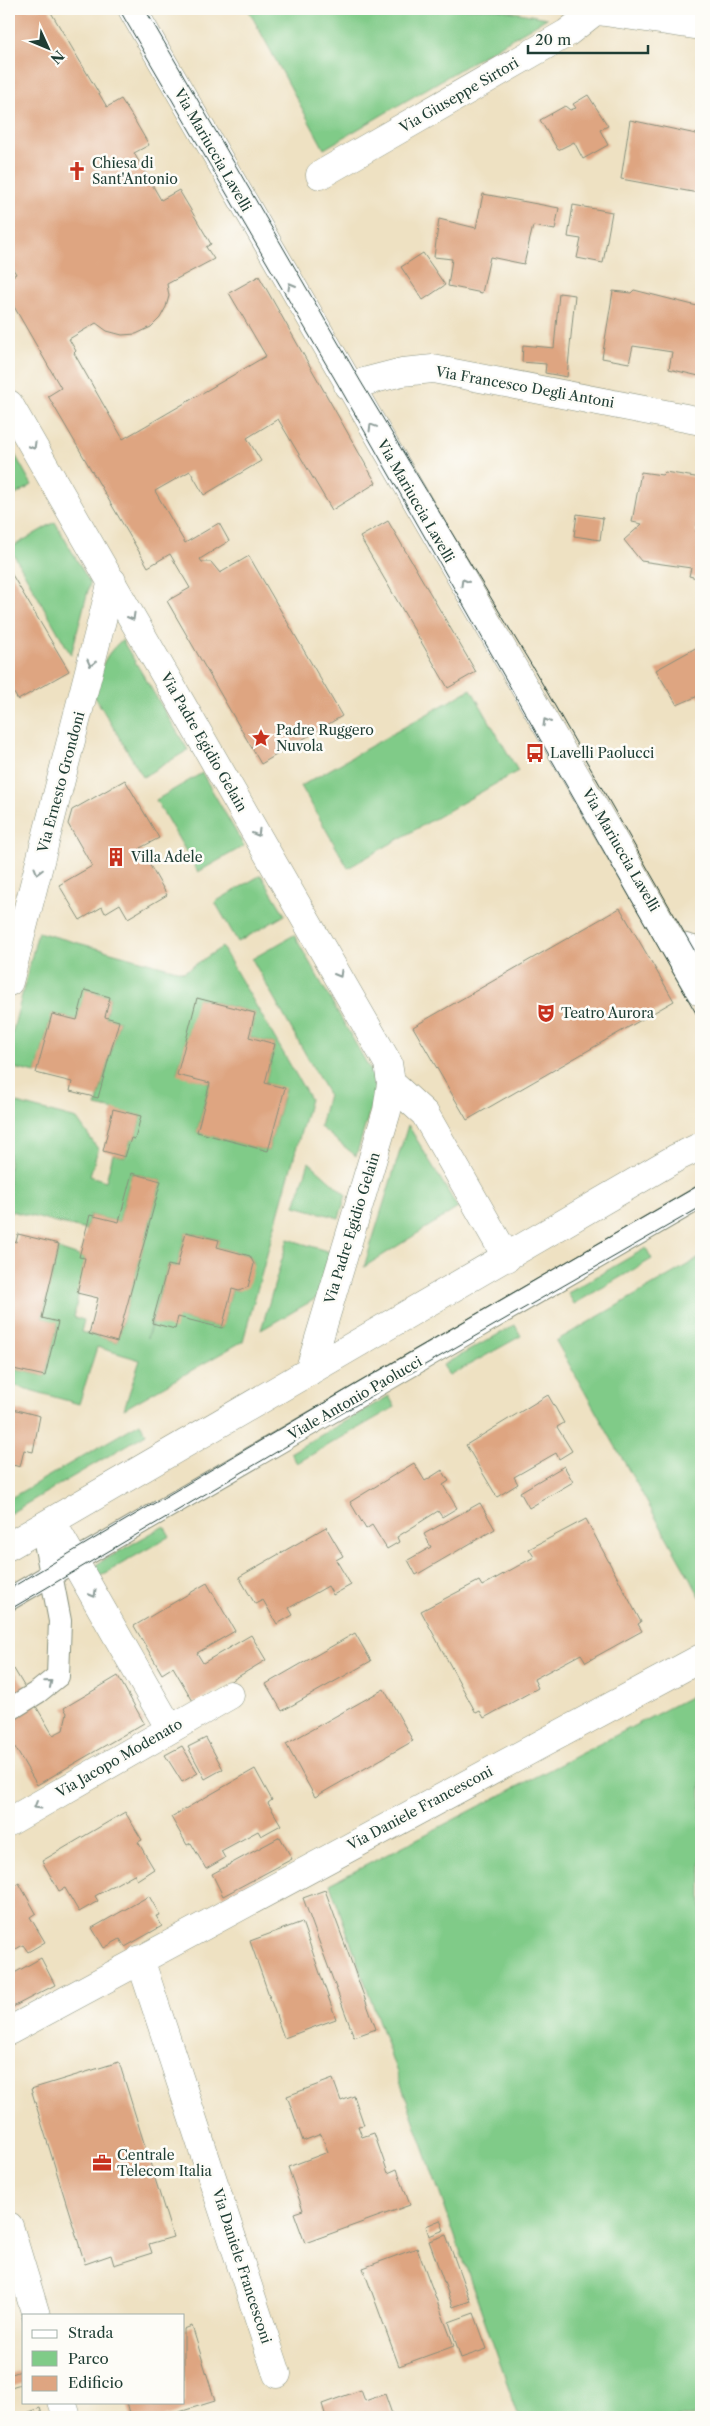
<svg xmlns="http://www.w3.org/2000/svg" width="710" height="2426" font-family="'Libre Caslon Text',serif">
<rect width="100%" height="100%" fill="#fdfcf7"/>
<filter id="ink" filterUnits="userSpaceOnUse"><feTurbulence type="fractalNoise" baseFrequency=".02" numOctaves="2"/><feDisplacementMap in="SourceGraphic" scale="10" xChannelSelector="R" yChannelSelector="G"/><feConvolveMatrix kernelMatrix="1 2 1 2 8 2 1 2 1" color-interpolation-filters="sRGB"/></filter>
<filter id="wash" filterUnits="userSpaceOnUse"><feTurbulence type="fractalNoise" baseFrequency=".0096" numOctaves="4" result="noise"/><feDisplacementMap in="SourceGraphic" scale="20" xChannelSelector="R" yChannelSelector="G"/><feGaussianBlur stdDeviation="1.12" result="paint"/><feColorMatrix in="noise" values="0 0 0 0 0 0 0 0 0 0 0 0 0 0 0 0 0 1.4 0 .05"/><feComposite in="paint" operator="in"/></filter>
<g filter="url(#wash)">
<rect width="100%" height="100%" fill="#eee1c2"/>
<path fill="#80cb88" stroke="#50845e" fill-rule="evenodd" d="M248,9H497L547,18L324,149Z
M9,444L32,485L9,499Z
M55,522L90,583L71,655L10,548Z
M122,640L188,750L143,777L95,697C100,671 101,658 122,640Z
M471,689L518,771L348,868L301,786Z
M202,773L244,846L198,872L156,800Z
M261,875L285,915L238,942L215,902Z
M38,932L184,972L222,947L310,1099L243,1341L124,1409L140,1360L97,1347L79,1404L9,1384V1368L45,1376L58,1323L42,1318L58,1249L85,1258L74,1317L84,1320L81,1332L117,1342L161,1181L132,1173L119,1222L90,1215L86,1230L11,1211L9,1218V1101L77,1119L98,1149L90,1176L106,1181L113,1154L125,1157L131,1138H135L141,1116L96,1106L119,1021L105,1017L110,997L86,990L77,1020L52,1014L36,1073L9,1067V1046ZM198,998L255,1013L249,1037L275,1044L265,1083L285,1089L268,1151L197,1132L210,1083L177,1074ZM186,1232L219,1240L217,1247L250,1256L254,1264L239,1291L232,1289L222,1328L178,1317L152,1323L147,1338L168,1265L177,1267Z
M294,935L375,1078L374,1097L356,1156L320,1127L328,1094L252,959Z
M408,1125L458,1208L364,1267Z
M309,1162L346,1195L339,1218L295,1206Z
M288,1239L330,1252L317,1298L261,1330Z
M646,1248L652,1259L574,1304L568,1293Z
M701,1257V1598L556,1341Z
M515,1325L521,1336L449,1376L443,1365Z
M389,1396L395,1407L297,1463L290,1453Z
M140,1423L146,1434L9,1514V1499Z
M164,1526L170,1536L97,1578V1564Z
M701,1691V2417H519L330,1884Z"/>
<g id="blocks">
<path fill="#dea581" d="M9,9H49L107,107L121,99L135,121L149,145L134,153L161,200L179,190L211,244L206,247L214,259L167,284L169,296L166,307L160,318L151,327L136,334L122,335L107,331L96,323L69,339L76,351L74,353L123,439L266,356L229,293L259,276L376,483L332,510L278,419L247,438L261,461L204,495L190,471L155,491L185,543L219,523L229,541L200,559L202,562H211L220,573L249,556L342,716L261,764L167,601L190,588L170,554L148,567L48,396L61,388L9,298V278L16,274L9,262Z
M588,95L608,126L600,130L608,145L583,159L574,142L558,150L540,120L565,106L570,110L576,108L573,104Z
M630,120L701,135V178L698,193L621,179Z
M483,194L559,208L555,230L533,226L524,264L490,257L482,293L448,286L452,259L434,257L439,219L476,228Z
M573,205L612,212L603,263L577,258L581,239L568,237Z
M423,253L445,285L423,300L401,267Z
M634,290L701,307V360L699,376L669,369L672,352L633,346L629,363L602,358L613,291L631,293Z
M559,293L575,295L567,377L545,373L546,364L522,362L523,345L554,348Z
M641,472L662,475L665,472L701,478V498L696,532L701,533V579L689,576L691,568L641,561L624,540L642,524L632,522Z
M577,514L603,518L600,540L574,536Z
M388,521L476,672L448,688L360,537Z
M11,573L69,671L18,700L9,685V574Z
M701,645V700L698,696L677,705L656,670Z
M125,780L159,838L140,848L167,895L128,918L120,904L105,913L102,907L80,920L59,885L92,866L68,824L72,810Z
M620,908L674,1001L467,1120L413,1027Z
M85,990L110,997L105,1017L119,1021L98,1098L70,1091L72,1082L36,1073L52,1014L77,1020Z
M197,998L255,1013L249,1037L275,1044L265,1083L285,1088L268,1151L197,1132L210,1083L177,1075Z
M113,1109L141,1116L135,1139L131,1138L125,1157L103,1151Z
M132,1173L161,1181L117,1342L89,1334L98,1298L77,1293L85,1258L79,1257L90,1215L119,1222Z
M186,1232L219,1240L217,1247L250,1256L254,1264L248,1287L239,1291L232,1289L222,1328L178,1317L175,1329L152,1323L168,1265L177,1267Z
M18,1234L59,1244L42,1318L58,1322L45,1376L9,1368V1240L16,1242Z
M548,1395L564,1423L557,1427L572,1451L559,1459L556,1453L514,1477L518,1484L497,1497L466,1445Z
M9,1408L40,1416L33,1452L24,1450L20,1467L9,1464Z
M414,1463L425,1481L442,1470L449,1481L443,1485L457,1508L442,1517L438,1511L397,1537L399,1542L387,1549L372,1525L366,1529L350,1502Z
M564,1466L573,1482L529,1508L520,1492Z
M480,1503L495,1529L416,1575L408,1560L431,1547L424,1534Z
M586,1519L641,1622L638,1624L642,1631L586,1662L581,1654L534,1679L538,1688L484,1718L480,1711L476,1713L421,1611L479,1581L482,1586L534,1557L529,1549Z
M326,1527L343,1556L336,1560L351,1585L333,1595L328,1586L289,1608L293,1615L277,1624L263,1600L255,1604L239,1577Z
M207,1583L235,1631L197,1653L203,1663L251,1635L266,1660L194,1703L173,1667L162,1674L134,1626Z
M355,1633L371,1661L282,1711L266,1684Z
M14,1669L53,1735L63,1730L67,1713L64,1708L118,1676L144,1723L37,1785L9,1737V1672Z
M384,1689L413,1741L315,1797L286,1744Z
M206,1738L223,1769L205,1779L188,1747Z
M182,1746L198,1773L182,1782L165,1755Z
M255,1769L272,1800L268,1803L281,1825L261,1836L258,1831L221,1851L225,1858L206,1869L191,1843L187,1845L171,1817Z
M125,1812L142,1840L138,1842L154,1869L137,1880L134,1874L95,1896L98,1901L79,1912L65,1888L59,1891L42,1861Z
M280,1837L292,1859L223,1896L212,1874Z
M19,1883L36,1913L30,1917L45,1942L28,1952L23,1945L9,1953V1889Z
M325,1890L376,2029L354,2037L303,1898Z
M149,1896L160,1915L156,1916L162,1926L125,1947L120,1939L104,1948L92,1928Z
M302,1922L336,2019L284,2038L250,1941Z
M41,1958L55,1985L9,2009V1976Z
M119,2062L173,2237L149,2244L152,2253L114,2265L111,2255L85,2264L31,2089Z
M333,2079L341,2101L354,2096L364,2125L358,2126L362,2137L374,2133L388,2173L397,2169L410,2205L305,2243L294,2213L303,2210L288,2167L328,2152L321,2134L303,2141L287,2096Z
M440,2220L444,2230L429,2236L426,2226Z
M446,2235L470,2301L453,2307L429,2241Z
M417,2248L454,2346L399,2366L363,2268Z
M474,2313L487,2349L461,2358L449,2322Z
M192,2326L215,2401L163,2417H131L127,2402H184V2329Z
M24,2370V2383L11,2387L9,2375Z
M361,2390L365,2401L385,2394L393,2417H326L322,2404Z
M40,2408L43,2417H16Z"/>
</g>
</g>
<g filter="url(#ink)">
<use href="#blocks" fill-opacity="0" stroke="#868f7b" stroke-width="1"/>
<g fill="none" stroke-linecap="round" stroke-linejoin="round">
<g stroke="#868f7b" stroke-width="24">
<path id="service" d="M674,942L701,949
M9,1599L701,1197
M9,1710L38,1692L58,1676L60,1621L42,1527"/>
</g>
<g stroke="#868f7b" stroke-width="29">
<path id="minor" d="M584,9L701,26
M320,175L567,33L595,11
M348,386L402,372L433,369L701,421
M9,982L112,581
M52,1522L170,1729
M9,1822L230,1695
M140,1959L277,2374
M9,2031L701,1658
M9,2226L36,2315
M62,2402L67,2417"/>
</g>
<g stroke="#868f7b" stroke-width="29">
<path id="tertiary" d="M132,9L701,992
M9,404L388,1063L391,1083L387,1111L309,1372
M391,1083L425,1114L507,1258
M9,1546L676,1158L701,1146"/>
</g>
<use href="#service" stroke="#fff" stroke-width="22"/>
<use href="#minor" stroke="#fff" stroke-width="28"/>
<use href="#tertiary" stroke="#fff" stroke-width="28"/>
<path stroke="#1f3d34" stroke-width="1" d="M119,9L340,388L701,1022
M145,9L361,382L535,671L701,962
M9,1589L402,1357L701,1184
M9,1610L395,1382L701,1207"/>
</g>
<defs><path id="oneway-chevron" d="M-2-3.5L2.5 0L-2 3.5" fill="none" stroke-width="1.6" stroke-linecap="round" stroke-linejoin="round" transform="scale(1.25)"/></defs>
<g stroke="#8f9e9a">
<use href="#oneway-chevron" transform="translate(291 286) rotate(-120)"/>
<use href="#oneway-chevron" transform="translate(372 427) rotate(-121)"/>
<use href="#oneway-chevron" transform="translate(33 446) rotate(60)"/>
<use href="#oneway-chevron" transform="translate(464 582) rotate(-120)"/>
<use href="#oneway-chevron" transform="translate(132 617) rotate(60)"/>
<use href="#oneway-chevron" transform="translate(91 663) rotate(104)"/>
<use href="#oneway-chevron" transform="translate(546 722) rotate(-120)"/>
<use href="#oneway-chevron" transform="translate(257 833) rotate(60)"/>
<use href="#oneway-chevron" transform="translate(38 871) rotate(105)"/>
<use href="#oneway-chevron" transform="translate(339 974) rotate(60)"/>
<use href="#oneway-chevron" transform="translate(93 1594) rotate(60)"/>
<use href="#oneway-chevron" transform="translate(49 1683) rotate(-40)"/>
<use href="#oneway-chevron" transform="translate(37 1806) rotate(150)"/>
</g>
</g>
<defs>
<g id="church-bare" transform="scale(1.5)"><path d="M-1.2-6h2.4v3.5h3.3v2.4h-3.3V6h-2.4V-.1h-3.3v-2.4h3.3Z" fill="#c8321e" stroke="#fdfcf7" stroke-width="2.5" paint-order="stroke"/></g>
<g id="sight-bare" transform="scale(1.5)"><path d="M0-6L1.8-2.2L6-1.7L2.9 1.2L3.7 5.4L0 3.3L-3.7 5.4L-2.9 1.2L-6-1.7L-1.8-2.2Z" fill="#c8321e" stroke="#fdfcf7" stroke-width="2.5" paint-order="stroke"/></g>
<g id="bus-bare" transform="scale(1.5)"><path d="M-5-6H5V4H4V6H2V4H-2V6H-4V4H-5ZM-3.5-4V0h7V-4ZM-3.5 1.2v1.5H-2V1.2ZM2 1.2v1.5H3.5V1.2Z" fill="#c8321e" stroke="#fdfcf7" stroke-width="2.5" paint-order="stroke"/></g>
<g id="building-bare" transform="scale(1.5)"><path d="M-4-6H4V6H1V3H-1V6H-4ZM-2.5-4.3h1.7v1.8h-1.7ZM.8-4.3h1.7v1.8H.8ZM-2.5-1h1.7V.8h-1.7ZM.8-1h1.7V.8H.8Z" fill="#c8321e" stroke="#fdfcf7" stroke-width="2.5" paint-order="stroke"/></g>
<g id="theatre-bare" transform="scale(1.5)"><path d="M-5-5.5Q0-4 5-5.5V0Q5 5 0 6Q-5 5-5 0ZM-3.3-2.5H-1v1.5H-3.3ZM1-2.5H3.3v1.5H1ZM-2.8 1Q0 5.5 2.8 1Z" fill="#c8321e" stroke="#fdfcf7" stroke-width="2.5" paint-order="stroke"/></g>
<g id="office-bare" transform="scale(1.5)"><path d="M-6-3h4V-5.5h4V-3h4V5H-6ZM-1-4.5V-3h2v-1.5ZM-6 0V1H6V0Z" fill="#c8321e" stroke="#fdfcf7" stroke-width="2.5" paint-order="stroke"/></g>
</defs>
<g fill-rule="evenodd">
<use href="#church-bare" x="77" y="171"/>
<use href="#sight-bare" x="261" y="738"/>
<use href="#bus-bare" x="535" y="753"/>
<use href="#building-bare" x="116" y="857"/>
<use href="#theatre-bare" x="546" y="1013"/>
<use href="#office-bare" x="102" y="2163"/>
</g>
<g text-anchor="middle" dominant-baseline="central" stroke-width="5" stroke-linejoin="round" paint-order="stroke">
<g font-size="14" fill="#1f3d34" stroke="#fdfcf7">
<text transform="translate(459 95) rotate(-30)">Via Giuseppe Sirtori</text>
<text transform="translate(213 150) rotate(60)">Via Mariuccia Lavelli</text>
<text transform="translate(525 387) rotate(10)">Via Francesco Degli Antoni</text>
<text transform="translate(416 501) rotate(60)">Via Mariuccia Lavelli</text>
<text transform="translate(204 742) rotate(60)">Via Padre Egidio Gelain</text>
<text transform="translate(61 782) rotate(-75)">Via Ernesto Grondoni</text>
<text transform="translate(621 850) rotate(60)">Via Mariuccia Lavelli</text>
<text transform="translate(352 1228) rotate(-73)">Via Padre Egidio Gelain</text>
<text transform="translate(355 1398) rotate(-30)">Viale Antonio Paolucci</text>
<text transform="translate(119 1758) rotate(-30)">Via Jacopo Modenato</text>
<text transform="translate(420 1808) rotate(-28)">Via Daniele Francesconi</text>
<text transform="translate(242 2266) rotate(72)">Via Daniele Francesconi</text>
</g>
<g font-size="14" fill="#1f3d34" stroke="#fdfcf7" text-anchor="start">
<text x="92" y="163">Chiesa di<tspan x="92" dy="16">Sant'Antonio</tspan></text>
<text x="276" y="730">Padre Ruggero<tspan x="276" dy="16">Nuvola</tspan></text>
<text x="550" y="753">Lavelli Paolucci</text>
<text x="131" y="857">Villa Adele</text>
<text x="561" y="1013">Teatro Aurora</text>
<text x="117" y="2155">Centrale<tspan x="117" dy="16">Telecom Italia</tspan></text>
</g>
</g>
<rect width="710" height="2426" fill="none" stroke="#fdfcf7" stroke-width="30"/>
<rect x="22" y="2314" width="162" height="90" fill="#fdfcf7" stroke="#a4b0a9"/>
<rect x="32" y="2330" width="25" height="8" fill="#ffffff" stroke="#a4b0a9"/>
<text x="68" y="2338" font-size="15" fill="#1f3d34">Strada</text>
<rect x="32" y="2351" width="25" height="15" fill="#80cb88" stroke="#a4b0a9"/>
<text x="68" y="2364" font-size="15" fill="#1f3d34">Parco</text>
<rect x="32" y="2376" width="25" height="15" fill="#dea581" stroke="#a4b0a9"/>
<text x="68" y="2388" font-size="15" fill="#1f3d34">Edificio</text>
<g transform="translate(48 48) rotate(134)" stroke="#fdfcf7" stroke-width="4" paint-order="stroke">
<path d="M0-4L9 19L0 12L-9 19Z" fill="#1f3d34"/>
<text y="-8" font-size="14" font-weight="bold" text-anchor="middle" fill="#1f3d34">N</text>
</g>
<path d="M528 45v8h120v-8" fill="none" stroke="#1f3d34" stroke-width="2.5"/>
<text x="535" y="45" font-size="15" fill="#1f3d34" stroke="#fdfcf7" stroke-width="4" paint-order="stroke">20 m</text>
</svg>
